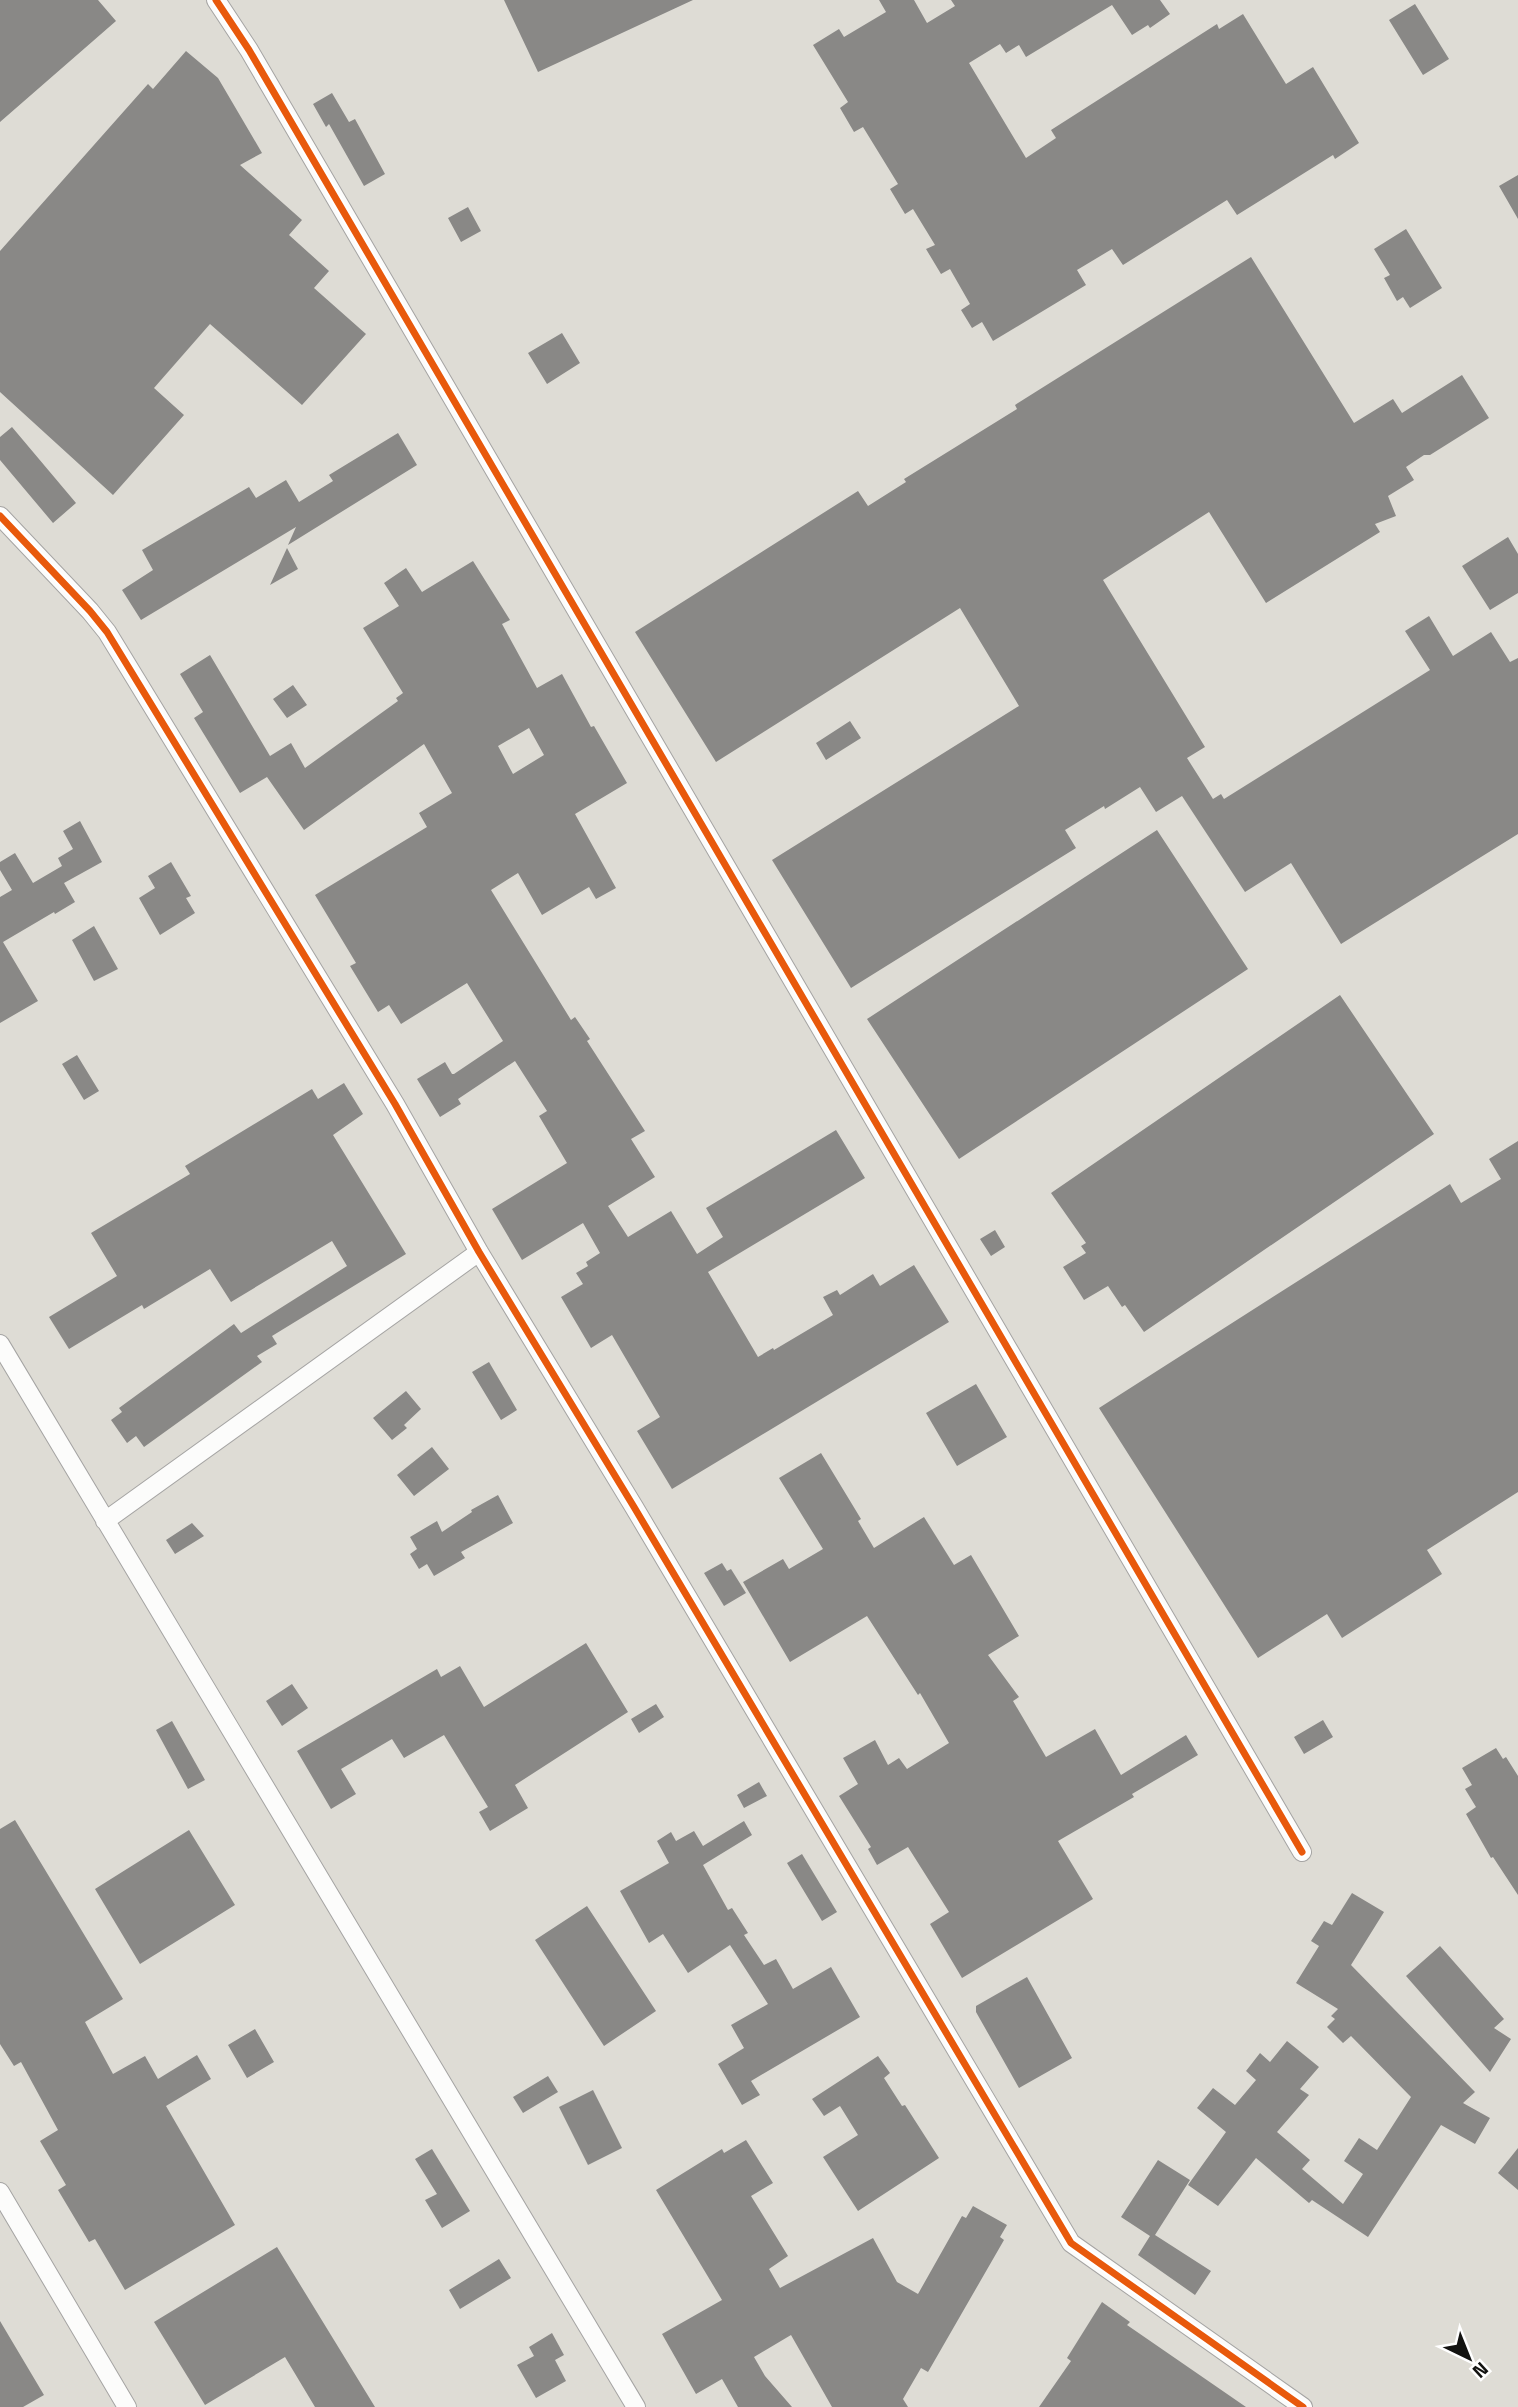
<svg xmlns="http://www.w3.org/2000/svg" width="1518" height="2407" font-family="'Titillium Web',sans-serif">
<rect width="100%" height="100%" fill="#e9e8e6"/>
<path fill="#dedcd5" d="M0,0H1518V2407H0Z"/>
<path fill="#898886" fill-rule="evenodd" d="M0,0H98L116,21L0,122Z
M504,0H693L538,72Z
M879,0H914L927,23L955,6L951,0H1160L1170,14L1150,28L1148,25L1132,35L1112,5L1026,57L1019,45L1006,53L1000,44L969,63L1026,158L1056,138L1051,130L1217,24L1219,29L1243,14L1286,84L1313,67L1359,143L1335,159L1333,155L1237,215L1227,200L1123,265L1112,249L1077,270L1086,285L993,341L982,322L972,328L961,310L970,304L950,269L941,274L926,249L935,245L913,209L905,214L890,189L898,184L863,127L854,132L840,108L848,102L813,45L839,29L844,37L886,12Z
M1415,4L1449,59L1423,75L1389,20Z
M186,51L218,78L262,153L240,165L302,220L289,235L329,271L314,288L366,334L302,405L210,324L154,388L184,415L113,495L0,392V251L148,84L153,89Z
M332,93L349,122L355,119L385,174L364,186L329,124L326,127L313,104Z
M1518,175V219L1499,186Z
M468,207L481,231L461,242L448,218Z
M1406,229L1442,288L1410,308L1403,297L1397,301L1384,278L1390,275L1374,249Z
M1251,257L1354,423L1393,399L1402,413L1462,375L1489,418L1430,455H1424L1406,467L1414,480L1388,496L1396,516L1375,524L1380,532L1266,603L1209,512L1103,580L1205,747L1187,758L1213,799L1221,794L1224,799L1430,670L1405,631L1429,616L1453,656L1491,632L1510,662L1518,658V834L1341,944L1291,863L1245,892L1182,796L1156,812L1140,787L1105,809L1104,806L1065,830L1076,848L851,988L772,860L1019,706L960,608L716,762L635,632L858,491L868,506L906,482L904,479L1017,409L1015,405L1045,386Z
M562,333L580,363L547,384L528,353Z
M12,427L76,503L53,523L0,460V437Z
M398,433L417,465L288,545L296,527L141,620L122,590L153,570L142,550L249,487L256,498L286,480L299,502L333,481L329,475Z
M1508,537L1518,554V593L1490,610L1462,566Z
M287,548L298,569L270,585Z
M473,561L510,620L502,624L537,688L562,674L591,727L594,726L627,783L575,814L616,888L596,899L589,887L542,915L518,873L491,890L571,1020L575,1017L590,1039L587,1041L645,1131L631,1139L655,1177L608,1206L628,1237L671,1211L697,1254L723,1237L706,1208L836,1130L865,1178L708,1272L758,1357L773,1348L774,1350L833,1315L823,1297L837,1290L840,1295L873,1274L880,1286L914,1265L949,1322L672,1489L637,1431L660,1417L612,1335L591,1348L561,1297L583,1284L576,1273L588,1266L586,1262L600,1253L583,1223L522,1260L492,1209L567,1163L539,1116L547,1111L515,1061L458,1099L461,1104L440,1117L417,1079L445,1062L452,1074H454L503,1041L467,983L401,1024L389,1005L378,1012L350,966L356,963L315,895L427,827L419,813L452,793L424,744L304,830L267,777L240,793L194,718L203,712L180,674L210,655L270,756L291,743L305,768L398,701L396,698L403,693L363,628L399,606L384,583L406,568L422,592ZM529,728L544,755L513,774L498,746Z
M293,685L307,705L287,718L273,699Z
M850,721L861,738L826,760L816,743Z
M80,821L102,862L64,883L75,902L55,914L54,912L3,942L38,1001L0,1023V897L12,890L0,870V862L15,853L33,883L62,866L58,858L73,849L63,831Z
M1157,830L1248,969L959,1159L867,1019Z
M171,862L191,896L186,898L195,913L160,935L139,898L155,888L148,876Z
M94,926L118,969L94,981L72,940Z
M1340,995L1434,1134L1144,1332L1125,1305L1122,1307L1108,1286L1084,1300L1063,1267L1086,1253L1081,1246L1086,1243L1051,1193Z
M77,1055L99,1091L84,1100L62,1064Z
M344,1083L363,1114L333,1135L406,1254L272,1336L277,1344L257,1356L262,1362L144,1447L136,1436L127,1443L111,1420L122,1412L119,1408L234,1324L241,1333L347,1266L332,1241L231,1302L210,1269L144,1309L142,1305L69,1349L49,1317L117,1276L91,1233L190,1174L185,1166L312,1089L318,1099Z
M1518,1141V1492L1427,1550L1442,1574L1342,1638L1327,1614L1258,1658L1099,1408L1450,1184L1461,1203L1501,1179L1489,1159Z
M995,1230L1005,1247L991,1256L980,1239Z
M489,1362L517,1410L501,1420L472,1372Z
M976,1384L1007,1437L957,1466L926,1413Z
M406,1391L421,1409L404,1425L407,1428L392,1440L373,1418Z
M432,1447L449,1469L414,1496L397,1475Z
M821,1453L861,1519L858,1521L874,1548L924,1517L954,1565L971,1555L1019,1636L988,1655L1019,1697L1013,1701L1046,1757L1095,1729L1121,1775L1186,1735L1198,1755L1132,1794L1134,1797L1058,1841L1093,1899L962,1978L930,1924L949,1912L908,1847L877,1865L868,1849L871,1847L839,1796L858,1784L843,1758L875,1740L888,1765L899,1758L907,1769L949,1743L920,1693L918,1695L867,1616L790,1662L743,1582L783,1559L789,1569L823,1549L779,1478Z
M498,1495L513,1523L461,1552L465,1558L434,1576L427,1564L419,1569L410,1554L417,1549L410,1537L437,1521L442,1532L472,1512L471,1510Z
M192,1523L204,1536L175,1554L166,1540Z
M722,1563L727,1571L731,1569L746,1593L724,1606L704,1573Z
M586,1643L628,1712L515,1785L528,1808L490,1831L479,1812L488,1807L444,1735L404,1758L392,1739L341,1769L356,1794L331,1809L297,1751L437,1669L441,1677L460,1666L484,1707Z
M292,1684L308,1708L282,1726L266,1701Z
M656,1704L664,1717L639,1733L631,1719Z
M1323,1720L1333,1737L1304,1754L1294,1737Z
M172,1721L205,1780L188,1789L156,1730Z
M1496,1748L1503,1759L1506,1757L1518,1776V1895L1493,1857L1491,1858L1466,1814L1476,1807L1465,1789L1472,1785L1462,1768Z
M759,1782L767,1796L744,1808L737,1795Z
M15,1820L123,1999L85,2022L113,2074L145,2056L158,2079L197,2055L211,2079L166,2106L235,2225L125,2290L95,2239L89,2242L58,2190L66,2185L40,2141L58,2130L21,2062L14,2066L0,2044V1829Z
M744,1821L752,1835L703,1865L728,1910L732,1908L748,1933L744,1935L764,1965L776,1959L793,1989L831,1967L860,2017L751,2081L760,2095L742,2105L718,2064L744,2048L731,2025L768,2004L730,1945L688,1973L663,1934L649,1943L620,1891L669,1863L657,1841L671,1832L676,1841L694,1831L703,1846Z
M189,1830L235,1905L140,1964L95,1889Z
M802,1854L837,1912L822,1921L787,1863Z
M1352,1893L1384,1912L1351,1965L1475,2092L1463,2103L1490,2118L1475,2144L1441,2125L1368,2237L1312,2200L1309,2203L1256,2158L1218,2206L1188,2185L1226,2132L1197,2108L1213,2088L1235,2105L1256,2080L1246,2071L1260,2053L1270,2062L1287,2041L1319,2067L1300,2089L1309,2095L1277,2132L1310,2160L1302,2169L1343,2204L1363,2174L1344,2161L1359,2138L1377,2150L1411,2097L1351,2036L1343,2043L1327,2027L1335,2019L1331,2016L1338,2009L1296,1983L1319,1946L1311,1941L1324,1921L1332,1925Z
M587,1906L656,2011L604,2046L535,1940Z
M1440,1946L1504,2019L1494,2028L1511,2039L1490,2072L1406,1976Z
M1027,1977L1072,2058L1019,2088L976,2012V2006Z
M255,2029L274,2062L247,2078L228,2045Z
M878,2056L890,2073L884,2078L902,2106L905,2105L939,2158L858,2211L823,2157L858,2135L840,2106L824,2116L812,2099Z
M548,2076L558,2092L523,2113L513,2097Z
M593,2090L622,2148L588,2165L559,2107Z
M746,2140L773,2183L751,2196L788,2256L769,2269L780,2288L873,2238L897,2282L918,2294L962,2216L966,2218L973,2206L1007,2225L1000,2237L1004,2240L928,2372L921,2368L903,2399L908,2407H832L791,2335L754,2357L765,2376L792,2407H738L722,2379L696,2394L662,2334L722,2300L656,2190L722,2149L724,2153Z
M1518,2148V2190L1498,2173Z
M432,2149L470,2211L442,2228L425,2200L437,2194L415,2159Z
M1158,2160L1190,2180L1155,2235L1211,2271L1195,2295L1138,2255L1150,2236L1121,2217Z
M277,2247L375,2407H315L285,2357L205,2405L154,2322Z
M499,2259L511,2278L460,2309L449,2290Z
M1102,2302L1130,2322L1127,2325L1246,2407H1039L1071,2361L1067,2358Z
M0,2321L44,2395L23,2407H0Z
M552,2333L564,2355L555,2360L566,2381L536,2398L517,2365L534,2356L529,2347Z"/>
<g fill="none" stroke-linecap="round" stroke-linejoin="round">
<g stroke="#a5a4a3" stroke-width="20">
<path id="street" d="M216,0L249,50L1302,1852
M0,516L90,611L107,632L395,1104L479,1252L634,1507L1071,2243L1303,2407
M0,1344L636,2407
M105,1521L479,1252
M0,2192L127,2407"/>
</g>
<use href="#street" stroke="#fcfcfb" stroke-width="18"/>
<g stroke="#fff" stroke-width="11">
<path id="cycleway" d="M216,0L249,50L1302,1852
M0,516L90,611L107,632L395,1104L479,1252L634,1507L1071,2243L1303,2407"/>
</g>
<use href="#cycleway" stroke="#e8590c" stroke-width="7"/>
</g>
<g transform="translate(1469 2358) rotate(137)" stroke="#ffffff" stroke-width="5" paint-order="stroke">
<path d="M0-5L12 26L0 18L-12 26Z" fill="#131311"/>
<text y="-10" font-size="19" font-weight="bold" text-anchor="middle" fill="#131311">N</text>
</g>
</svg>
